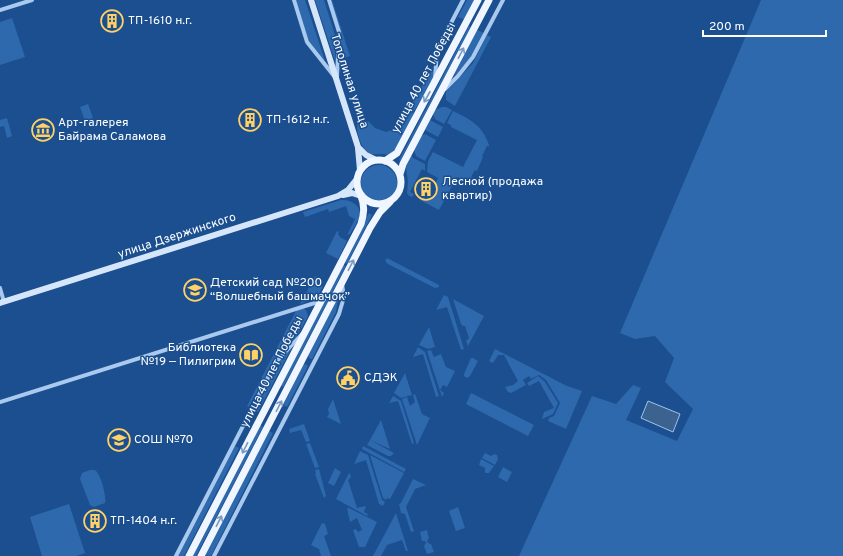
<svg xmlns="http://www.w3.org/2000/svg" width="843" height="556" font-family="Overpass,sans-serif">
<rect width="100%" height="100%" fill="#1b4f8f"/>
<path fill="#2e69ad" d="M296,0H305L325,61L309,43Z
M315,0H324L336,38L335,61Z
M329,0H332L350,56L341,59V36Z
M467,0H475L465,20L458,17Z
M761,0H843V556H519L592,396L616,404L633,385L641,388L626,420L677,441L693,409L665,382L674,358L655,336L635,339L620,333Z
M12,18L25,57L0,65V22Z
M469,26L471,27L400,161L399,160Z
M477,30L484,33L472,56L457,74L454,75Z
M487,35L491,37L455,106L446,100V92L473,63Z
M432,68L434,71V80L414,111L411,122L397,148L388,155C382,153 377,155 372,154C361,151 355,131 358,121L361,120L366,122L368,121L375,128L386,132L398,128Z
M88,104L93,118L85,121L80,107Z
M442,107H446L452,110L444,124L435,119L433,114L435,110Z
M453,111C470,119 483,126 489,145V146H487L482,156L483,157L477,171L475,170L471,177L473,178L470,182L468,183L465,180L464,181L457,177L439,210L420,200L421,198L427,200L438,178L427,172L428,161L433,152L463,167L477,140L451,127V125L447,123Z
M7,118L12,136L7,138L4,126L0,127V120Z
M430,120L443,127L438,137L425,130Z
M425,134L436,140L425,161L416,156L414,150L421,136Z
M411,155L413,158L425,164V171L422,169L410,192L414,194L412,197L409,196L407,193L408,182L406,167Z
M361 183a18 18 0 1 1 36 0a18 18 0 1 1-36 0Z
M341,200C347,200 352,201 356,205C365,213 355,226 350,234L347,235L355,219L349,216L346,206L329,212L328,209L305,217L303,212Z
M369,213L372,215L347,264L344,262Z
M337,231L339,232L338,234L340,237L347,241L338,259L326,253Z
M387,258L439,285V287L435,288L388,264L385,261Z
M343,265L346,266L284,386L282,387L281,385Z
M315,276L320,279L318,284L323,286L317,298L300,304Z
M339,294L336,312L312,359H310L308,356Z
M444,295L448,297L464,349L461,350L447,307L436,310Z
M453,299L484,316L468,346L466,341L469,338L465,326H463L461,324Z
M302,308L306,310L308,316L297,336L274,360L249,407L247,406L297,309Z
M429,327L435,347L428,349L419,345Z
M292,347L258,412L253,410L277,363Z
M418,347L425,352L439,396L436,397L423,354L413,357Z
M495,349L567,386L582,391L566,429L548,421L549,418L554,416L560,403L546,380L539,375L531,379L529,376L523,380L526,385L511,393L508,392L505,387L513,385L518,381L504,355H498L493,363L489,361Z
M431,350L434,357L441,354L446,367L455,371L447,387L443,385L440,390L444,393L442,397L427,351Z
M471,358H473L478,361L470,376L467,378L464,376V374Z
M306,364L308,366L287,407L283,405L303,365Z
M405,373L412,395L401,398L394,393Z
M538,376L545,382L558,403L553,414L542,419L544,412L554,408L539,381L529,386L527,383Z
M471,393L534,425L528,436L466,404Z
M415,394L422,414L430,418L417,445L402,399L407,397L410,406L415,402L413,395Z
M393,396L401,401L414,443L412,444L398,401L389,403Z
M333,399L341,424L327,417L329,414L328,409Z
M381,420L390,449L370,440Z
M304,424L310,441L306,442L301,430L290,433L289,429Z
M260,425L263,427L196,556H192Z
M269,431L273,433L211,556L205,555Z
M370,440L394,453L391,456H388L367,445Z
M310,443L319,467L315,468L306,444Z
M235,446L239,448L184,556H178Z
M363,446L406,469L404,472L362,449Z
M360,451L368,455L382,500L385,502L383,506L379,504L366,460L354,464Z
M485,453L491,456L494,454L497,455L498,459L495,465L482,458Z
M370,455L404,473L390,499L387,498L386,500L383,498Z
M481,459L494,466L489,473H485V468L479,465Z
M503,467L512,472L507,482L498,477Z
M335,468L341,472L334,486L328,483Z
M319,469L326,496L324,498L315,474L316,473L315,470Z
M90,470C93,470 94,469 96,471C101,475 107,498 105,503L94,507L90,505L80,479L82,473Z
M350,473L351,477L348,480L357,508L366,506L364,512L368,514L367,516L336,499L348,475Z
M413,479L426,485L415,489L406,507L414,531L411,532L405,514L401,513L399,504L401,503Z
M69,504L85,553L76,556H42L30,517Z
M458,507L465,528L456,531L449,511Z
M347,508H349L377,522L365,547H359L353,530L356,529L358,532L362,530L357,518L350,522Z
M396,513L408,551H406L402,540L387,545L381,556H373Z
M322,523L325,524L328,534L324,536L331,556H321L319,549L311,545Z
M427,530L429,538L427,541L428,543L431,544L434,552L427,554L424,546L426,543L425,541H422L420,532Z"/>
<path fill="#3c6290" stroke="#9cc4f0" d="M648,401L680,414L673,432L641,418Z"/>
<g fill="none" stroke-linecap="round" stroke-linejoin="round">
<path stroke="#a9c9ee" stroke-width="4" d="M294,0L307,42L334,76
M329,0L339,32L337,77
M0,10L32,0
M435,79L437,50L463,0
M445,89L458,76L473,57L503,0
M0,288L4,302
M0,402L321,301
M176,556L276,362L302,334
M214,556L339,314L344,297L342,284"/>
<path stroke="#d6e6fa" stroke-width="6" d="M311,0L358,147L366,155L376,160
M358,148L360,170
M343,195L352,193L361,196
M0,303L338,196L348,190L356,180"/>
<path stroke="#f0f6ff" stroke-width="7" d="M357 182a22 22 0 1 1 44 0a22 22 0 1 1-44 0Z
M385,161L397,153L478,0
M400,174L403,164L489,0
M189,556L361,224C364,214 365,206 361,196
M201,556L370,228L380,212L390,202"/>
</g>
<defs><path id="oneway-shaft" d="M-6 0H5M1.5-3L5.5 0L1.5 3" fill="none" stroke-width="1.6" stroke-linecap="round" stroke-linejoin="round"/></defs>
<g stroke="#7b9ac1">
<use href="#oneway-shaft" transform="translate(461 53) rotate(-63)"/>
<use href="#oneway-shaft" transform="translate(427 97) rotate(119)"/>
<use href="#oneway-shaft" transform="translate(351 265) rotate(-63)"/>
<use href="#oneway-shaft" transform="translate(279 406) rotate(-63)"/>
<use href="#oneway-shaft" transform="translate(245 448) rotate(117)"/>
<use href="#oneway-shaft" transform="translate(219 521) rotate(-63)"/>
</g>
<defs>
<g id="building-ring" transform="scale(1.15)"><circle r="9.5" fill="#1b4f8f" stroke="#ffd166" stroke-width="1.5"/><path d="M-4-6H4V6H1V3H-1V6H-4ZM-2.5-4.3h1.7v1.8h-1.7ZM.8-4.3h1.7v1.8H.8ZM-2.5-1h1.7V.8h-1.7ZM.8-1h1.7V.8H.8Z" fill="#ffd166"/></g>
<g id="museum-ring" transform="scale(1.15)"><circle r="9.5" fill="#1b4f8f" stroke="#ffd166" stroke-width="1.5"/><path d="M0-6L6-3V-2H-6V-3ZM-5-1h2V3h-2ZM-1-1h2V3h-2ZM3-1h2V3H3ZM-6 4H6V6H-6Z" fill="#ffd166"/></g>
<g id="school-ring" transform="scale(1.15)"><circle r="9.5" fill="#1b4f8f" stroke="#ffd166" stroke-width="1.5"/><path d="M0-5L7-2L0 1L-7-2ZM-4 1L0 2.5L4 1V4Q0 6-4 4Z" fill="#ffd166"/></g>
<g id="library-ring" transform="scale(1.15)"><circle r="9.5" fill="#1b4f8f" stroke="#ffd166" stroke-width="1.5"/><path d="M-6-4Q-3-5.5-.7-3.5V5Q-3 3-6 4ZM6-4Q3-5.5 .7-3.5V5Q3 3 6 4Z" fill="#ffd166"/></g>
<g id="civic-ring" transform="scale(1.15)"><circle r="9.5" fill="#1b4f8f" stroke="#ffd166" stroke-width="1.5"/><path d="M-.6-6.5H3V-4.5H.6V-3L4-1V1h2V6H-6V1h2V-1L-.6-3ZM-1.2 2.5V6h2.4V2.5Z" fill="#ffd166"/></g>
</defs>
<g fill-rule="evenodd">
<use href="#building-ring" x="112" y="21"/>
<use href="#building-ring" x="250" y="120"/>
<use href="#museum-ring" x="43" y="130"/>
<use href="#building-ring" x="426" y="189"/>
<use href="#school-ring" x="195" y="290"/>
<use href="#library-ring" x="251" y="355"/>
<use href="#civic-ring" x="348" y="378"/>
<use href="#school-ring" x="119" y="440"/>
<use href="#building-ring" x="95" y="521"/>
</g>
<g text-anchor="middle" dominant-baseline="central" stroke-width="3" stroke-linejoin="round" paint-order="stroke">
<g font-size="12" fill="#fff" stroke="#1b4f8f" text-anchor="start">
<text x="128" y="21">ТП-1610 н.г.</text>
<text x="266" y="120">ТП-1612 н.г.</text>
<text x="58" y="123">Арт-галерея<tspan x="58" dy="14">Байрама Саламова</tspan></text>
<text x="442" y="182">Лесной (продажа<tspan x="442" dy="14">квартир)</tspan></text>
<text x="210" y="283">Детский сад №200<tspan x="210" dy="14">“Волшебный башмачок”</tspan></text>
<text x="236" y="348" text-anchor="end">Библиотека<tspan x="236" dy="14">№19 — Пилигрим</tspan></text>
<text x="364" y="378">СДЭК</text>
<text x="134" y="440">СОШ №70</text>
<text x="110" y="521">ТП-1404 н.г.</text>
</g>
<g font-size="12" fill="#fff" stroke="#1b4f8f">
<text transform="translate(424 78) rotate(-62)">улица 40 лет Победы</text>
<text transform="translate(349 81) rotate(72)">Тополиная улица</text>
<text transform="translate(177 236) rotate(-18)">улица Дзержинского</text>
<text transform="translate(272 372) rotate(-63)">улица 40 лет Победы</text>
</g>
</g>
<path d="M703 30v6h123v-6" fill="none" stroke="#ffffff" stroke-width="2"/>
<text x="709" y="30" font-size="12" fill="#ffffff" stroke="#1b4f8f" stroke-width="3" paint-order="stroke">200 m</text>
</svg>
